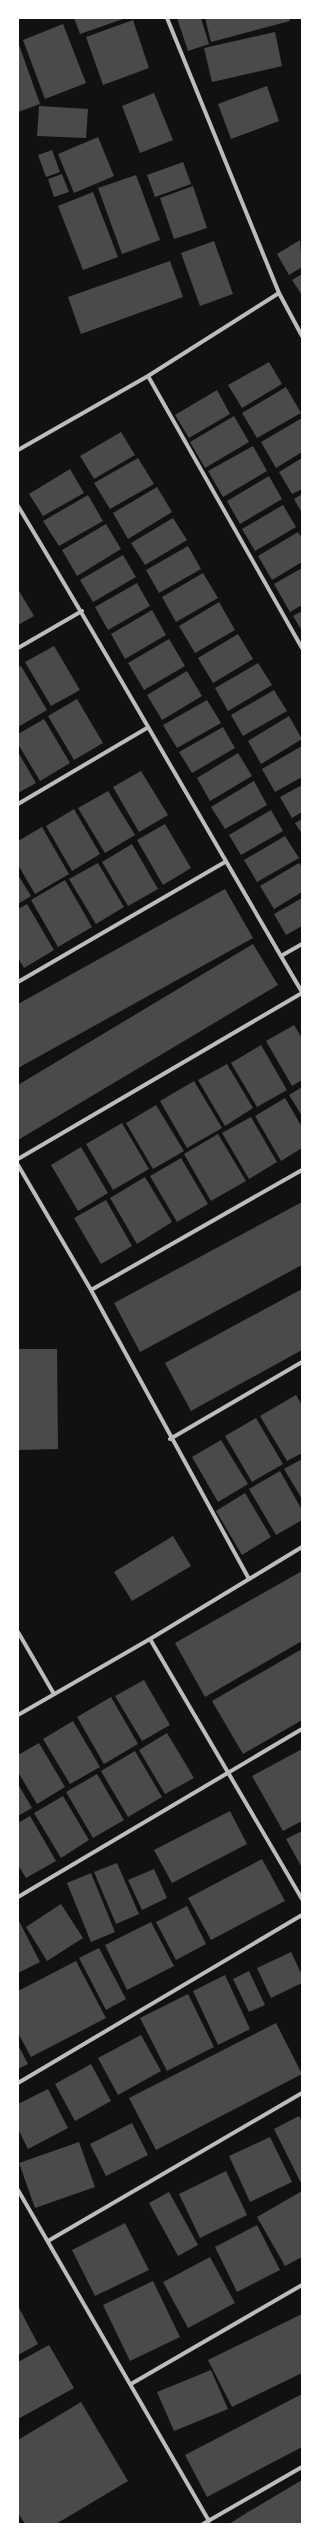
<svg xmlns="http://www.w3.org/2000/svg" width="320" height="2542" font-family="Merriweather,serif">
<rect width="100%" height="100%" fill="#111"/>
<path fill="#4a4a4a" d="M74,18H126L80,34Z
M177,18H201L209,44L188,51Z
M205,18H289L290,21L211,42Z
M133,20L149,68L103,85L86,37Z
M63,24L86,83L45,99L23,40Z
M275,32L282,66L212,82L204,48Z
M18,42L40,104L18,112Z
M267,86L279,121L231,139L218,104Z
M154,93L173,140L140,153L122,106Z
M39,106L88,109L86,138L37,136Z
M98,137L114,176L74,193L58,154Z
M52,150L60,172L46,177L38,155Z
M183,162L191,184L155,197L147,175Z
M62,174L69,192L54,197L48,179Z
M136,175L160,240L122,254L98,188Z
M193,186L207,228L174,239L160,198Z
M93,192L118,257L83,270L58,206Z
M300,240L302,267L289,275L277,254Z
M214,241L233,294L200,306L181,253Z
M170,261L183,297L81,334L68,297Z
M302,274V295L292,280Z
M269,362L282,384L242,408L228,385Z
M286,387L301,413L257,438L242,413Z
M217,390L230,414L189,438L175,415Z
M234,416L249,442L205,468L190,442Z
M302,418V452L276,468L261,442Z
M121,432L135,455L94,479L80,456Z
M253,446L267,471L223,497L208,471Z
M138,458L154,484L110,509L94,483Z
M302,458V489L292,494L279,472Z
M70,469L84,493L43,516L29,494Z
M269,476L282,499L240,524L227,501Z
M157,487L172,512L128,539L113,513Z
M302,494V513L294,499Z
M88,495L103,521L59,546L43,521Z
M283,505L296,527L255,551L242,529Z
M173,518L187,540L145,565L131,543Z
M106,524L121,549L77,576L62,550Z
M298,532L302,538V562L272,580L258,556Z
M188,546L201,569L159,593L146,570Z
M123,555L136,577L93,602L80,580Z
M302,568V605L290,612L274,584Z
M203,573L218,598L176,622L162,597Z
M137,583L150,606L108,630L95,607Z
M18,589L34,616L18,625Z
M219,602L235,630L195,653L179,626Z
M152,610L166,635L125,659L111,634Z
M302,611V631L293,616Z
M238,634L253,659L213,683L198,658Z
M169,639L185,666L144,690L128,663Z
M54,646L80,690L51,706L25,662Z
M258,663L272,685L228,711L215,688Z
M21,666L47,710L18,727V667Z
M187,671L202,696L162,720L147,695Z
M274,690L287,711L243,736L231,715Z
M77,699L103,743L74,760L48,716Z
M207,700L221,723L177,748L163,725Z
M289,716L302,739L261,764L248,741Z
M44,719L70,763L40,781L18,744V734Z
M223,727L235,748L192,773L179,752Z
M302,746V777L275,792L262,769Z
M18,752L36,783L18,793Z
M238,753L252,776L210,801L197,778Z
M141,771L168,815L139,832L113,787Z
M254,781L267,805L225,829L211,807Z
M302,785V812L292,818L280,797Z
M108,791L135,835L105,853L78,808Z
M74,809L100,854L72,871L46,826Z
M271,810L283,831L241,855L229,835Z
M302,819V834L295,823Z
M165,824L191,868L163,885L137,840Z
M42,827L69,874L35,894L18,865V841Z
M285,836L299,858L257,882L244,860Z
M132,844L158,889L128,906L102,862Z
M98,863L124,907L96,924L69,879Z
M299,863L302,867V892L274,909L260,886Z
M18,875L31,896L18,904Z
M65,880L92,927L58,947L31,900Z
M225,889L253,938L18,1068V1004Z
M302,898V926L286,935L274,914Z
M27,904L54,950L24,968L18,958V909Z
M253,944L278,985L18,1140V1085Z
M294,1025L302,1038V1080L292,1086L266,1041Z
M261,1045L287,1090L257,1107L231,1063Z
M227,1064L253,1108L225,1126L198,1080Z
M194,1081L222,1128L187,1148L160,1101Z
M302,1087V1116L289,1095Z
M285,1098L302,1127V1148L281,1161L255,1116Z
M156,1105L184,1151L153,1169L126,1123Z
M251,1117L277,1162L249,1179L222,1133Z
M122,1123L149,1169L113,1190L86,1144Z
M218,1134L246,1181L211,1201L184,1154Z
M81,1147L108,1193L78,1211L51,1165Z
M181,1158L208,1204L177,1222L150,1176Z
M145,1177L172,1222L137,1244L110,1198Z
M106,1200L132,1246L101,1264L74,1218Z
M302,1202V1265L140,1352L114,1303Z
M302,1289V1350L191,1411L165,1363Z
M18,1349H57L58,1449L18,1450Z
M296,1395L302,1405V1453L287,1461L260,1416Z
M256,1418L283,1464L252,1482L225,1436Z
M221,1440L248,1484L218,1502L192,1457Z
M302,1459V1499L284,1469Z
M280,1471L302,1510V1520L276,1535L249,1489Z
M245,1493L271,1537L242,1555L216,1511Z
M173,1536L191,1566L132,1601L114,1572Z
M302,1571V1641L205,1697L175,1643Z
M302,1649V1720L243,1754L212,1701Z
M144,1680L170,1725L142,1741L115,1696Z
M111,1697L138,1744L104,1764L77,1717Z
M73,1721L100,1767L70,1784L43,1739Z
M167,1733L194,1778L165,1794L139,1750Z
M39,1743L65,1787L37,1804L18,1772V1755Z
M302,1749V1821L283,1831L252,1776Z
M135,1751L162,1797L128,1817L101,1771Z
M97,1774L124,1820L93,1838L66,1792Z
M18,1784L32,1808L18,1816Z
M63,1796L89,1840L61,1858L34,1813Z
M230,1811L247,1844L172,1883L154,1850Z
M30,1816L56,1861L26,1878L18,1865V1823Z
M302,1831V1868L286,1839Z
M262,1859L285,1901L211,1940L188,1898Z
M117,1863L139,1914L116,1924L94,1872Z
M154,1869L167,1898L142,1910L128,1880Z
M91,1873L115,1932L91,1942L67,1883Z
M61,1904L83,1938L47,1961L26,1927Z
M187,1906L206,1944L176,1960L156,1922Z
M18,1919L40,1962L18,1973Z
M151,1922L174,1966L127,1990L105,1945Z
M99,1948L126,1999L106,2010L79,1958Z
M291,1952L302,1975V1983L271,1998L257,1968Z
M76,1961L106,2018L31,2057L18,2033V1991Z
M249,1971L265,2005L249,2012L233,1979Z
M225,1975L250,2029L218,2045L193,1991Z
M188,1994L214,2047L167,2071L140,2018Z
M276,2023L302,2074L156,2150L129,2098Z
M141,2035L161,2071L118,2095L98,2058Z
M18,2045L28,2064L18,2069Z
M91,2064L111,2101L75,2121L55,2084Z
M48,2089L68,2128L28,2149L18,2129V2104Z
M299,2116L302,2122L301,2183L274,2129Z
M132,2123L148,2155L106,2176L90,2144Z
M270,2137L292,2182L250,2202L229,2156Z
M79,2142L95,2187L35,2208L19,2163Z
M226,2171L247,2215L200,2238L179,2194Z
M302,2191V2257L285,2266L257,2217Z
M169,2192L198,2245L178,2256L149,2203Z
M125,2223L149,2270L95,2296L72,2250Z
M257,2225L280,2270L237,2292L215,2247Z
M210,2257L235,2303L188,2328L163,2282Z
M153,2281L180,2337L130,2361L103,2305Z
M18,2306L38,2344L18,2355Z
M302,2314V2373L232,2407L208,2360Z
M49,2345L74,2388L18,2419V2362Z
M211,2370L228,2409L174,2431L157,2392Z
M302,2394V2447L207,2497L185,2455Z
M81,2402L128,2481L56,2524H25L18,2513V2440Z
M302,2480V2524H229L248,2512Z"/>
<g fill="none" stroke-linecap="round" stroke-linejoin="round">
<path stroke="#bcbcbc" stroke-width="4" d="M167,18L279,293L302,336
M148,376L302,648
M18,450L148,376L279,293
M18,506C115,667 207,830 302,992
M18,648L82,611
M18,804L147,728
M281,956L302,944
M18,982L225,862
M18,1159L302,993
M18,1165L91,1290L249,1579
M91,1290L302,1170
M170,1439L302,1362
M18,1632L54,1694
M150,1639L302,1899
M18,1715L150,1639L302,1547
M18,1897L302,1729
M18,2083L302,1915
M18,2190L209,2521
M48,2241L302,2093
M131,2384L302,2285
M203,2524L302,2467"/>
</g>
<rect width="320" height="2542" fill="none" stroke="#ffffff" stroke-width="38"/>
</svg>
